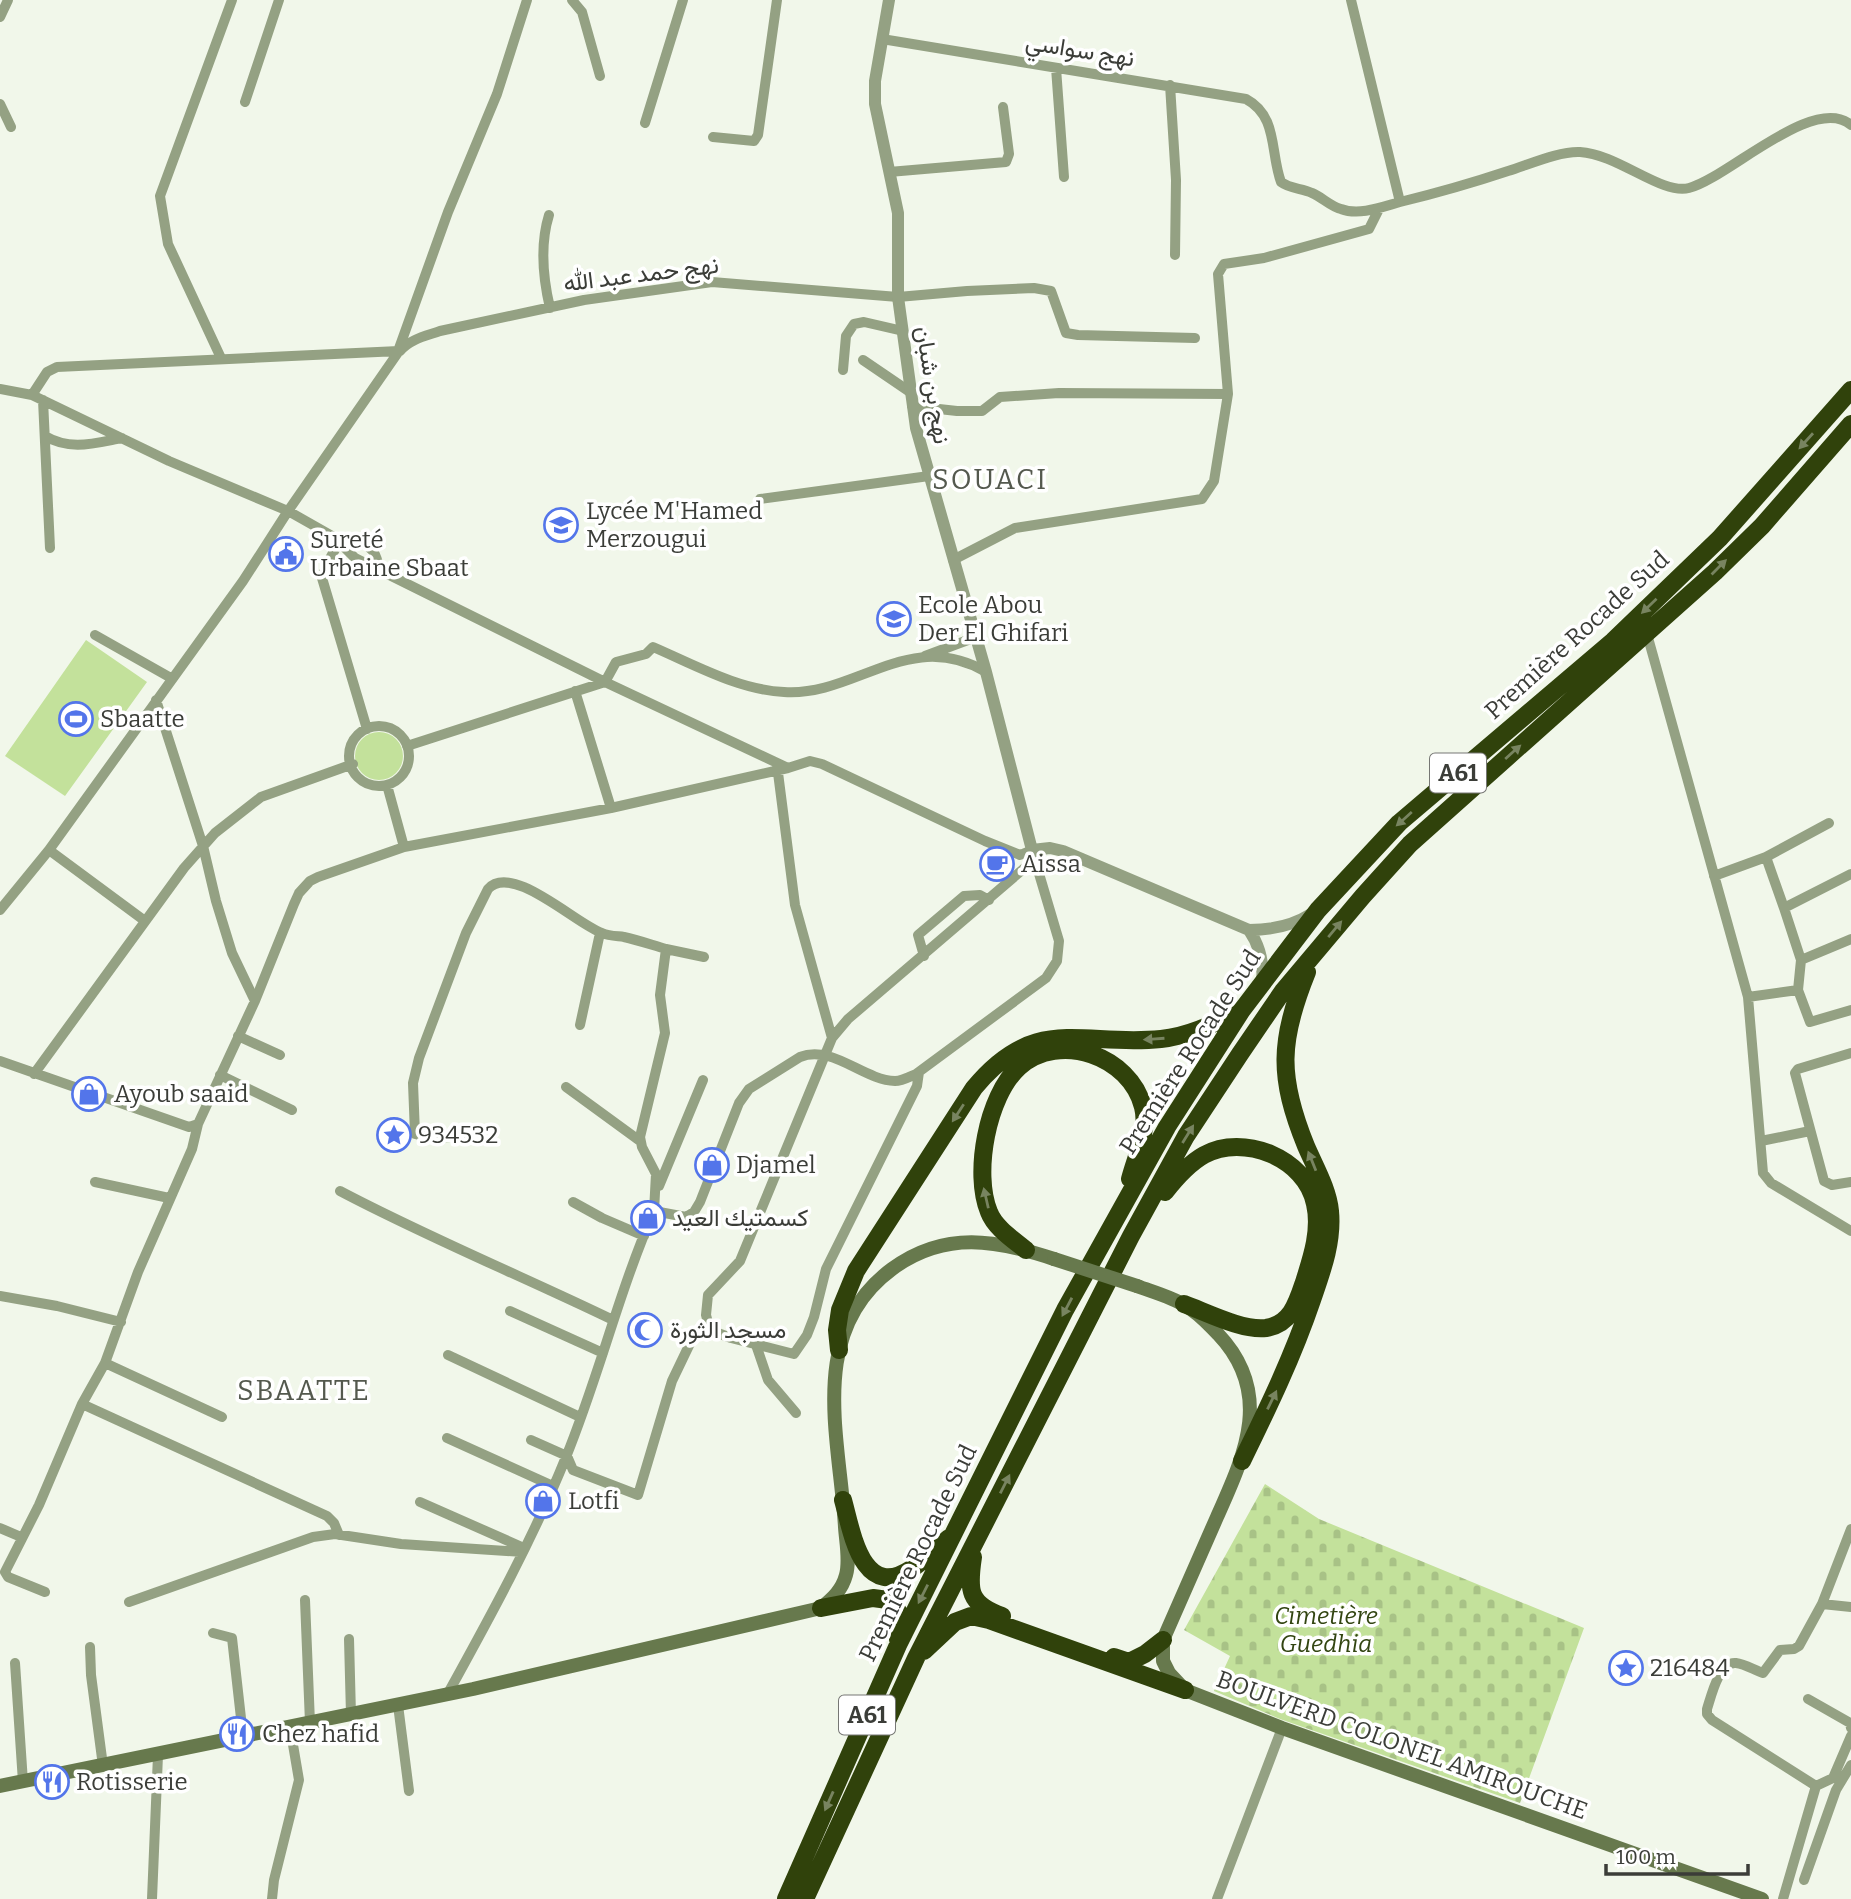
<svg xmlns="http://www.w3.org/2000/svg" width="1851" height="1899" font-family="Bitter,Vazirmatn,serif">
<defs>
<pattern id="cemetery-stones" width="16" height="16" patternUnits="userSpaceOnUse" patternTransform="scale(1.75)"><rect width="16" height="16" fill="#c3e19b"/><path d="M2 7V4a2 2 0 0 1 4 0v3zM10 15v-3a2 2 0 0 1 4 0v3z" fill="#a8c286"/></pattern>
</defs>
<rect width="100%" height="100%" fill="#f1f7ea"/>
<path fill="#c3e19b" d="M86,640L147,682L65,796L5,756Z
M355 756a24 24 0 1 1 48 0a24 24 0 1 1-48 0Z"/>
<path fill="url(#cemetery-stones)" d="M1265,1484L1319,1519L1584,1628L1520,1803L1280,1719L1214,1691L1230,1656L1184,1630Z"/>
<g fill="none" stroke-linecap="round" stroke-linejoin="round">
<path stroke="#94a183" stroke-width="10" d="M572,0L582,12L600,76
M0,17L8,0
M882,39L1246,99C1278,116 1270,152 1281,182C1290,189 1302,188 1312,193C1322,197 1330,206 1341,209C1359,216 1382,207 1400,202L1351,0
M1056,68L1064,177
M1170,85L1176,180L1175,255
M245,102L279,0
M0,104L11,127
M645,123L683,0
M713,137L754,141L758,135L777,0
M889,172L1006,162L1009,154L1003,107
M1400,202C1437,193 1472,183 1508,171C1528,165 1559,151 1580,152C1618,154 1661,195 1689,188C1728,178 1814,93 1851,125
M549,215C540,244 543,278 550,308
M400,351C410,339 426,336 440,331L584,300L712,282L898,297L967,291L1034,288L1051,291L1066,333L1078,335L1195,338
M221,358L168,244L160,196L232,0
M863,360L910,392
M843,370L846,336L854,324L864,322L903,331
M0,389L32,395L169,461L288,511L334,537L355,558L605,682L788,768
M32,395L47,372L57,367L399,351
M43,400L50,548
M912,406L957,411H982L1000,397L1059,393L1228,394
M45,436C70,451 95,443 122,438
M760,499L929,476
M953,560L1015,528L1202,499L1214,481L1228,394L1218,274L1224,264L1264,258L1369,229L1379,209
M1647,634L1748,997L1763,1173L1771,1183L1851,1231
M95,635L171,678
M925,656L976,637
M575,691L611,808
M156,700L203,846L216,901L232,953L255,1001
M349 756a30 30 0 1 1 60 0a30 30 0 1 1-60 0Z
M367,729L322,578L327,564L339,542C364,539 377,546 379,571
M407,746L605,682L616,662L646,654L653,647C695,665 739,690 784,692C855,697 909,627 986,672
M777,765L795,905L832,1038
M387,785L404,847
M49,850L145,921
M1766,857L1829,823
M1714,876L1766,857L1784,908L1851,874
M1784,908L1801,960L1851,939
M0,910L49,850L243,581L288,511L397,354L448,212L497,94L527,0
M666,949L704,957
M924,956L918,935L964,896L980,895L989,900
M1798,990L1801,960
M1748,997L1798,990L1810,1022L1851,1010
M580,1025L600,933
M238,1036L280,1055
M1851,1053L1798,1069L1795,1073L1824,1181L1832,1185L1851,1182
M0,1061L189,1127L198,1124L255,1001L294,904L299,893L310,881L318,877L404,847L611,808L788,768L810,761L822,764L985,841L1020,855L1032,850L1059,941L1057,961L1046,978L916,1074C909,1077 902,1081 895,1081C863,1080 832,1044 800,1057L749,1089L739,1103L700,1202L694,1212L686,1217L654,1211C619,1291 599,1376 566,1457C533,1539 490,1617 447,1695
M919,1072L917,1086L826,1269L814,1317L807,1335L794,1354L731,1338L710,1330L706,1315L708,1295L740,1261L832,1038L848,1019L1035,859
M34,1074L184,868L215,833L261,797L353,764
M220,1075L292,1110
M566,1087L640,1141
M470,1136L431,1138L415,1134L413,1083L419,1058L466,933L488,889C512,862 577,925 602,933C609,936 617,936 624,937C638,940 652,945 666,949L660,995L665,1033L640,1137L642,1147L656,1174L654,1211
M1761,1141L1810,1131
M95,1182L169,1198
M659,1186L703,1080
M340,1191C429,1238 522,1276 613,1320
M573,1202L602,1218L644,1236
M0,1296L57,1306L121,1322
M510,1311L603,1353
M756,1345L768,1380L796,1413
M448,1355L580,1417
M105,1363L222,1417
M82,1404L327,1516L334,1523L339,1535
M447,1438L553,1486
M531,1440L567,1456L573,1470L638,1495L672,1381L695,1333L710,1330
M420,1502L524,1548
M0,1528L21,1537
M45,1592L8,1577L5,1572L39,1505L82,1404L105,1363L138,1272L192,1149L198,1124
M305,1600L310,1723
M129,1602L313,1537L335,1534L401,1544L523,1552
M1822,1604L1851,1607
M213,1633L232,1638L243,1736
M349,1639L351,1715
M90,1647L91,1675L103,1766
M15,1663L23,1782
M1808,1699L1850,1723L1851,1728
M398,1705L409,1791
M1816,1786L1833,1778L1851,1736
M1804,1880L1836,1790L1851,1765
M152,1899L158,1755
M272,1899L274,1880L299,1780L290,1727
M1217,1899L1282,1728
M1783,1899L1816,1786L1712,1720L1707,1714V1709C1711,1697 1719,1661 1736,1663C1745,1664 1754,1670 1763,1673L1780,1650L1794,1649L1799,1646L1822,1604L1851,1529"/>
<path stroke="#94a183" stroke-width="12" d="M889,0L875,81V104L898,213V297L916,428L986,672L1032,850L1050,848L1063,851L1249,930C1272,930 1292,926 1311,914
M1249,930C1260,946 1264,962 1262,982"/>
<path stroke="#67794d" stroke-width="14" d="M1137,1286C1153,1292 1172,1297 1186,1306C1199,1313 1208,1324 1218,1334C1274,1393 1245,1454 1217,1517C1199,1558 1181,1599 1163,1640V1661L1169,1673L1185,1690L1282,1728L1762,1899
M0,1786L473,1689L821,1608C833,1598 842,1590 846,1575C850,1561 846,1542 845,1527C840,1439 806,1332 892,1269C945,1230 997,1240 1054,1259"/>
<path stroke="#30420b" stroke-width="18" d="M1165,1192C1176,1178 1188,1164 1204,1155C1243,1133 1306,1158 1315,1204C1321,1230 1312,1257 1304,1282C1297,1303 1291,1324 1266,1328C1243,1331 1206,1312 1184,1304
M1026,1250C1014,1240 995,1228 989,1212C973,1174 987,1096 1019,1067C1060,1031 1130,1056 1143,1107C1149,1130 1136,1156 1130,1179
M839,1350L837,1330L840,1310L856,1271L974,1088C1036,1013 1081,1047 1161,1039C1190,1036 1215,1023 1242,1010
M1242,1461C1268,1408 1293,1356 1312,1300C1322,1271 1333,1242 1330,1211C1328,1189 1315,1167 1306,1146C1278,1077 1279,1041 1307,972
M843,1500C852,1532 862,1601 911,1569C924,1561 937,1548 949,1538
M973,1557C968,1590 968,1604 1002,1616
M821,1608L873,1598L888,1600L898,1611V1640
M924,1651L955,1622L971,1616L989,1620L1185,1690
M1114,1657L1129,1662L1145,1654L1163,1640
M786,1899L898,1645L1065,1310L1167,1127L1242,1010L1318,910L1399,823L1613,641L1720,538L1851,390
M805,1899L916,1658L1131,1236L1186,1136L1240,1054L1283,991L1363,896L1410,844L1715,572L1762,526L1851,424"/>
<path stroke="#67794d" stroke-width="14" d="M1054,1259L1137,1286"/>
</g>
<defs><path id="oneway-solid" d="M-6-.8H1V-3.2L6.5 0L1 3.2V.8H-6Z" transform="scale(1.75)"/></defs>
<g fill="#788460">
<use href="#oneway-solid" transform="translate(1806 441) rotate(132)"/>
<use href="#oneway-solid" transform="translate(1719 567) rotate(-45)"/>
<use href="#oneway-solid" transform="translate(1649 606) rotate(136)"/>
<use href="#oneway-solid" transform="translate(1513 752) rotate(-42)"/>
<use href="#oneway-solid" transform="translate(1404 819) rotate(138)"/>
<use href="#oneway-solid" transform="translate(1335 929) rotate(-50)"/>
<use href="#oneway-solid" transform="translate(1154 1039) rotate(176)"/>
<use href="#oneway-solid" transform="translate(958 1113) rotate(123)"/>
<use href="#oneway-solid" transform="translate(1188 1134) rotate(-58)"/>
<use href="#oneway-solid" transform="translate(1312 1161) rotate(-112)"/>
<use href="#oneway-solid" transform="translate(986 1198) rotate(-103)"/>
<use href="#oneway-solid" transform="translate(1067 1307) rotate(118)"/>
<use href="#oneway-solid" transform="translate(1272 1400) rotate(-64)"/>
<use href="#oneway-solid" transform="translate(1005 1484) rotate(-63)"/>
<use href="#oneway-solid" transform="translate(923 1594) rotate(117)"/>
<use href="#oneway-solid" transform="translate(829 1801) rotate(114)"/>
</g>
<defs>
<g id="school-ring" transform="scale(1.75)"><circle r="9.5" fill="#fff" stroke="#5375ea" stroke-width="1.5"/><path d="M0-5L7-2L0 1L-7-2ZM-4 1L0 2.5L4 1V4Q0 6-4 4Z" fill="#5375ea"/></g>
<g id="civic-ring" transform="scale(1.75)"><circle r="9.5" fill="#fff" stroke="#5375ea" stroke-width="1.5"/><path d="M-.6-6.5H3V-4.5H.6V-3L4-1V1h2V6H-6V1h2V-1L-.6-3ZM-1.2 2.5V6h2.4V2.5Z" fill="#5375ea"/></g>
<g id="stadium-ring" transform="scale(1.75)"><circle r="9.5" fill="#fff" stroke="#5375ea" stroke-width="1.5"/><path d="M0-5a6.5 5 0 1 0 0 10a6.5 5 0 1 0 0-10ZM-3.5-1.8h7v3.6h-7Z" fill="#5375ea"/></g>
<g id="cafe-ring" transform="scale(1.75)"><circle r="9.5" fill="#fff" stroke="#5375ea" stroke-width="1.5"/><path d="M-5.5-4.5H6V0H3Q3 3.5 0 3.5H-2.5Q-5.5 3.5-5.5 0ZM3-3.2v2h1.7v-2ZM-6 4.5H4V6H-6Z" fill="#5375ea"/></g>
<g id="shop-ring" transform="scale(1.75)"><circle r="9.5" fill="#fff" stroke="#5375ea" stroke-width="1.5"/><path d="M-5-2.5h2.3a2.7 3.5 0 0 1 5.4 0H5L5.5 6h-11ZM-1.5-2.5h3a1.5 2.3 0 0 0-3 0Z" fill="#5375ea"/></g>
<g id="sight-ring" transform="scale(1.75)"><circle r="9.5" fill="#fff" stroke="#5375ea" stroke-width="1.5"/><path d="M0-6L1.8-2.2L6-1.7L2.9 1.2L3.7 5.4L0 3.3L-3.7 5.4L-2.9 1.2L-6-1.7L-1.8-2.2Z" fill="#5375ea"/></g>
<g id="mosque-ring" transform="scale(1.75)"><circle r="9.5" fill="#fff" stroke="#5375ea" stroke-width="1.5"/><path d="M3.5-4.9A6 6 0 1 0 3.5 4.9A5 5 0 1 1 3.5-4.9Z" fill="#5375ea"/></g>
<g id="restaurant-ring" transform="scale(1.75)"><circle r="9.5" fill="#fff" stroke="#5375ea" stroke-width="1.5"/><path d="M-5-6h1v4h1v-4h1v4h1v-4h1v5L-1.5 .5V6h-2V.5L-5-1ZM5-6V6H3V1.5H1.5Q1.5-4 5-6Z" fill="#5375ea"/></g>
</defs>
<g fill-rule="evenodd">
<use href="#school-ring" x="561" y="525"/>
<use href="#civic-ring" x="286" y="554"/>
<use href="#school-ring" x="894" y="619"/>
<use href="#stadium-ring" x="76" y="719"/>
<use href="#cafe-ring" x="997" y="864"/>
<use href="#shop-ring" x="89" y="1094"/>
<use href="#sight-ring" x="394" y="1135"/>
<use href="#shop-ring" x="712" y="1165"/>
<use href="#shop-ring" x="648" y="1218"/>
<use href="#mosque-ring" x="645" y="1330"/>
<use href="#shop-ring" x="543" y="1501"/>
<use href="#sight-ring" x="1626" y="1668"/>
<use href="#restaurant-ring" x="237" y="1734"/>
<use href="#restaurant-ring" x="52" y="1782"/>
</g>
<g text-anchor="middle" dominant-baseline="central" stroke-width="7" stroke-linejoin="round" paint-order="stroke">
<g fill="#fff" stroke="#767774" stroke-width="2">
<rect x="1430" y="753.5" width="56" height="39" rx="5"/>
<rect x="839" y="1695.5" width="56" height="39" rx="5"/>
</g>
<g font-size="23" font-weight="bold" fill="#3b3d38">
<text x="1458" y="773">A61</text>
<text x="867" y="1715">A61</text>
</g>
<g font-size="24" fill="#3b3d38" stroke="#fff">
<text transform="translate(1080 50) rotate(9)">نهج سواسي</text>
<text transform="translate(641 274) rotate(-7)">نهج حمد عبد الله</text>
<text transform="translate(933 385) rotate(81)">نهج بن شبان</text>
<text transform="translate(1577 635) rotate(-42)">Première Rocade Sud</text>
<text transform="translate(1190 1052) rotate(-57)">Première Rocade Sud</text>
<text transform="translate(918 1553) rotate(-64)">Première Rocade Sud</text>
<text transform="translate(1402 1745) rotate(20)">BOULVERD COLONEL AMIROUCHE</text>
</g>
<g font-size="24" fill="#3b3d38" stroke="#fff" text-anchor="start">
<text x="586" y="511">Lycée M'Hamed<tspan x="586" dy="28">Merzougui</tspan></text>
<text x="310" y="540">Sureté<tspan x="310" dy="28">Urbaine Sbaat</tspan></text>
<text x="918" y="605">Ecole Abou<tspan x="918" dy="28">Der El Ghifari</tspan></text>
<text x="100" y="719">Sbaatte</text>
<text x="1021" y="864">Aissa</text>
<text x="114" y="1094">Ayoub saaid</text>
<text x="418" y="1135">934532</text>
<text x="736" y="1165">Djamel</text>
<text x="672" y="1218">كسمتيك العيد</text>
<text x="670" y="1330">مسجد الثورة</text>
<text x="568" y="1501">Lotfi</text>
<text x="1650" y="1668">216484</text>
<text x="262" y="1734">Chez hafid</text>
<text x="76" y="1782">Rotisserie</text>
</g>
<g font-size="24" font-style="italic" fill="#324511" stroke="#fff">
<text x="1326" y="1616">Cimetière<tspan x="1326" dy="28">Guedhia</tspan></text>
</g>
<g font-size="28" letter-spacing="2" fill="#54594e" stroke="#fff">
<text x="990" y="479">SOUACI</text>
<text x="304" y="1390">SBAATTE</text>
</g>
</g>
<path d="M1606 1864v10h142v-10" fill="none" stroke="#3b3d38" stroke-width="3.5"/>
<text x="1616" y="1864" font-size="21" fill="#3b3d38" stroke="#ffffff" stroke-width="5" paint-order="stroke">100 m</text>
</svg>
